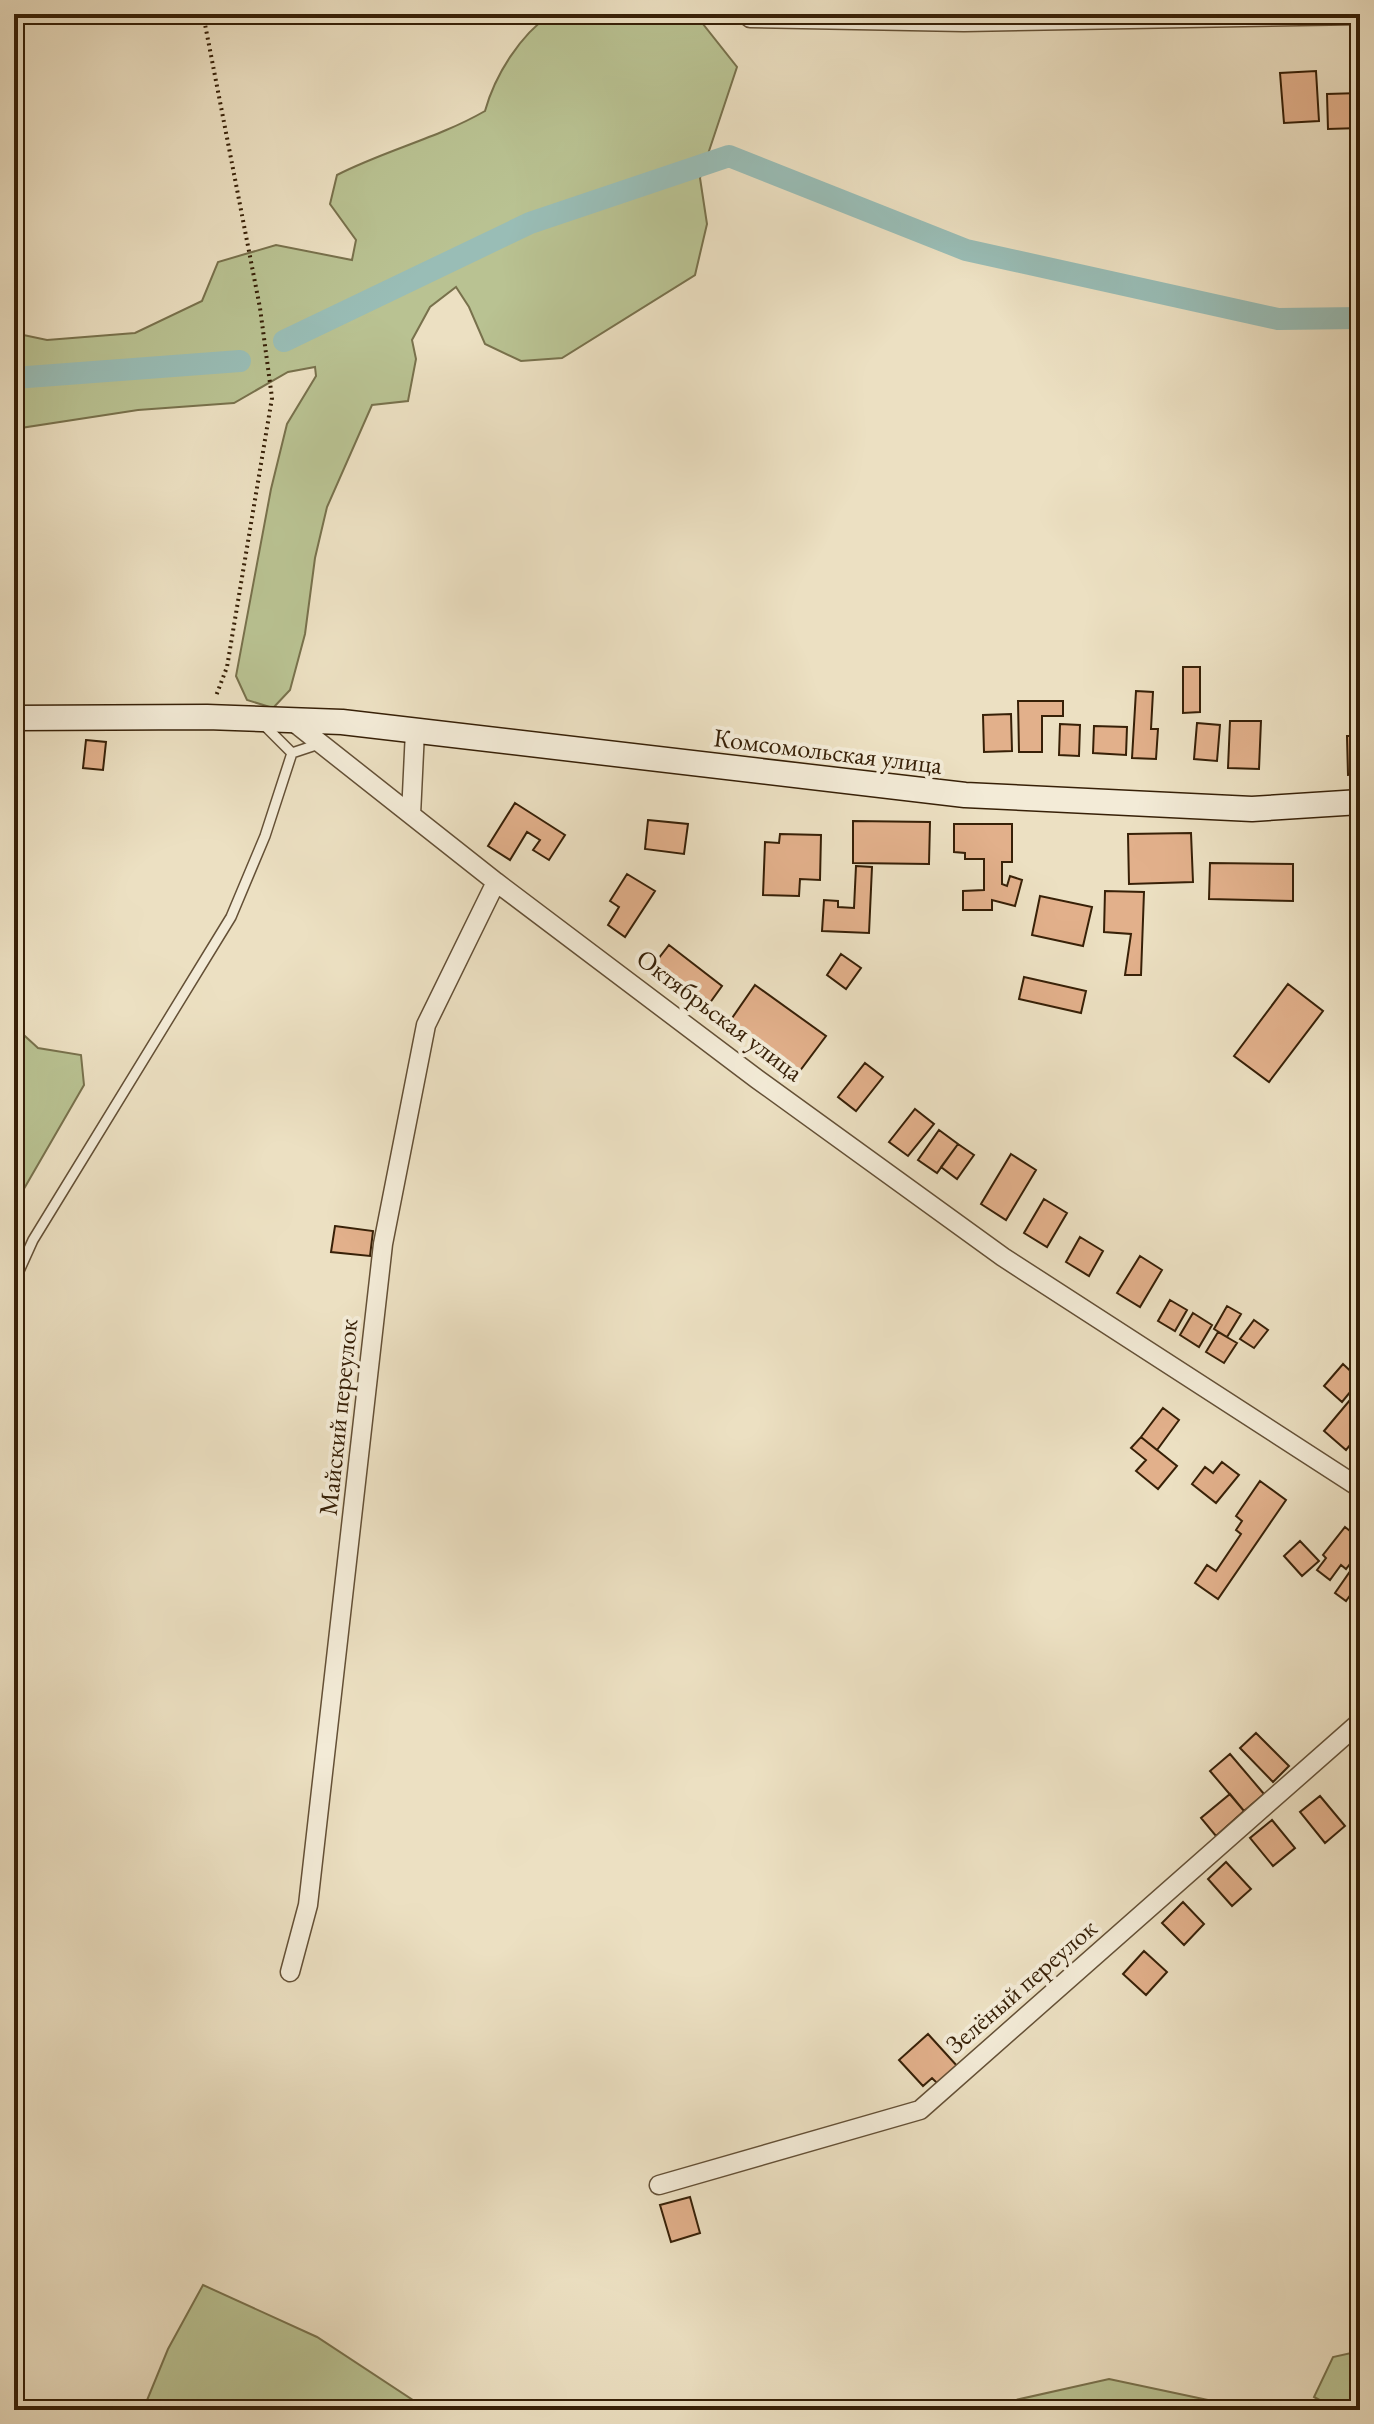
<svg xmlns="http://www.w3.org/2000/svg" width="1374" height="2424" font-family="'EB Garamond',serif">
<rect width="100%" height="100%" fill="#ece0c2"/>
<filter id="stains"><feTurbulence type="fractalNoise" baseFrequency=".0025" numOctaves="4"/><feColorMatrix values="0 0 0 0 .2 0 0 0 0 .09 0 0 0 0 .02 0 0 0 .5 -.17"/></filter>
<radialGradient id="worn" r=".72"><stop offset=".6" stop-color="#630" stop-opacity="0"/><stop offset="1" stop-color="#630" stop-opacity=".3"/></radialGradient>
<path fill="#b9c292" stroke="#78714c" stroke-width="2" d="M551,14H695L737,67L700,178L707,224L695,275L562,358L521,361L485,344L469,307L456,287L430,307L412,340L416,359L408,401L372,405L327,507L315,558L305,634L290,690L273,708L247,700L236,676L271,489L287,424L316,376L315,367L288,372L234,403L138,410L14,429V333L47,340L135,333L202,301L218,262L276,245L352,260L356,240L330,204L337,175C386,150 438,138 485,111C495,75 520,35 551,14Z
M14,1026L38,1048L81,1055L84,1085L14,1206Z
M203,2285L317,2337L428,2410H143L168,2349Z
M1360,2351V2410H1338L1314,2397L1333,2357Z
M1109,2379L1255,2410H971Z"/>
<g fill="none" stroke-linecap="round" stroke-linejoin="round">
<path stroke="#99bdb6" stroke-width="22" d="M284,341L530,223L729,156L966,250L1278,319L1360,318
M14,378L240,361"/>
</g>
<path fill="#e2b08b" stroke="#372007" stroke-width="2" d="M1316,71L1319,121L1284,123L1280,73Z
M1360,93V128L1328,129L1327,94Z
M1183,667H1200V712L1183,713Z
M1136,691L1153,692L1151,729H1158L1156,759L1132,758Z
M1018,701H1063V716H1042V752H1019Z
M1011,714L1012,751L984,752L983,715Z
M1230,721H1261L1259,769L1228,768Z
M1197,723L1220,725L1217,761L1194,759Z
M1060,724L1080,725L1079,756L1059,755Z
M1094,726L1127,727L1126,755L1093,753Z
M1347,736H1360V774L1348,775Z
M86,740L106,742L103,770L83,768Z
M515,803L565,835L549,860L533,850L540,840L527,832L510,860L488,846Z
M648,820L688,824L684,854L645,849Z
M853,821L930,822L929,864L853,863Z
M954,824H1012V862H1002V884L1007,886L1010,876L1022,880L1015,906L992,900V910H963V891L984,890V859H965V853L954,852Z
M1191,833L1193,882L1129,884L1128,834Z
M780,834L821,835L820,880L800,879L799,896L763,895L765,842L779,843Z
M1210,863L1293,864V901L1209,899Z
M856,866L872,867L869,933L822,931L824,900L838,901V907L854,908Z
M627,874L655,891L625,937L608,925L619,907L610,901Z
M1105,891L1144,892L1141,975H1125L1131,934L1104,932Z
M1040,896L1092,907L1083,946L1032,935Z
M669,945L722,986L709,1004L655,963Z
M841,954L861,968L846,989L827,975Z
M1024,977L1086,991L1081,1013L1019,999Z
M1288,984L1323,1011L1269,1082L1234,1056Z
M755,985L826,1036L799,1072L730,1021Z
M865,1063L883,1077L856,1111L838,1097Z
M915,1109L934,1124L908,1156L889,1142Z
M939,1130L958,1144L937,1173L918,1160Z
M958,1144L974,1155L957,1179L941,1167Z
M1011,1154L1036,1170L1006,1220L981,1204Z
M1044,1199L1067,1213L1047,1247L1024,1233Z
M335,1226L373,1231L370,1256L331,1252Z
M1080,1237L1103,1251L1089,1276L1066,1262Z
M1140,1256L1162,1270L1140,1307L1117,1293Z
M1170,1300L1187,1310L1175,1331L1158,1321Z
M1227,1306L1241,1314L1227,1337L1214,1329Z
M1193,1313L1212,1325L1199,1347L1180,1335Z
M1254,1320L1268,1330L1254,1348L1240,1339Z
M1218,1332L1237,1343L1224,1363L1206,1352Z
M1343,1364L1360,1380L1342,1402L1324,1386Z
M1360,1388V1433L1346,1450L1324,1431Z
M1163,1408L1179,1420L1157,1450L1141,1437Z
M1141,1437L1177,1466L1158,1489L1136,1471L1146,1460L1131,1448Z
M1222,1462L1239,1475L1216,1503L1192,1484L1205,1467L1213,1473Z
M1260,1481L1286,1500L1218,1599L1195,1583L1207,1565L1216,1571L1241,1534L1236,1530L1242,1521L1236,1516Z
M1345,1527L1360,1539V1551L1346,1569L1341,1565L1330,1580L1317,1570L1326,1558L1323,1555Z
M1300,1541L1319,1561L1302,1576L1284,1556Z
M1351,1570L1360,1577V1600L1351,1594L1346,1601L1335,1593Z
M1256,1733L1289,1766L1273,1782L1240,1748Z
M1230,1754L1264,1794L1244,1811L1210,1771Z
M1230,1794L1244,1811L1216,1836L1201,1818Z
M1320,1796L1345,1826L1325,1843L1300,1812Z
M1272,1820L1295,1848L1273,1866L1250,1838Z
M1226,1862L1251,1889L1232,1906L1208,1879Z
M1183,1902L1204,1924L1184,1945L1162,1923Z
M1144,1951L1167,1972L1146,1995L1123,1974Z
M928,2034L958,2067L938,2084L932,2078L923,2086L899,2060Z
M690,2197L700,2233L671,2242L660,2205Z"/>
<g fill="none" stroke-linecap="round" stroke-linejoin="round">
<g stroke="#645036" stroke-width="12">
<path id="lane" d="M292,753L319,744
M14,1282L33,1240L231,917L265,836L292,753L263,724"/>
</g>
<g stroke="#645036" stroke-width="21">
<path id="street" d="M750,18L964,22L1360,15
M291,720L496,882L757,1079L1003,1257L1360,1488
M411,815L415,731
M290,1972L308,1905L383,1244L426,1025L496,882
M659,2185L920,2110L1360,1722"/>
</g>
<g stroke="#372007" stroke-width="27">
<path id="secondary" d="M14,718L207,717L342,722L965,795L1252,809L1360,802"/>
</g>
<path stroke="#372007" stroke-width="4" stroke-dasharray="2 4" stroke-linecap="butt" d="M203,14L260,308L272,398L227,667L216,696"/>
<use href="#lane" stroke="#f3ebd7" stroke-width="9"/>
<use href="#street" stroke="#f3ebd7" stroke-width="18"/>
<use href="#secondary" stroke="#f3ebd7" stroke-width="24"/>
</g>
<g text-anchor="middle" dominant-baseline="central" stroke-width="8" stroke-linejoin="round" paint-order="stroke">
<g font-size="26" fill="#372007" stroke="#f3ebd7">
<text transform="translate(828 751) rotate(7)">Комсомольская улица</text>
<text transform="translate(720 1015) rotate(37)">Октябрьская улица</text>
<text transform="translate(338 1417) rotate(-84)">Майский переулок</text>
<text transform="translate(1021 1986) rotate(-41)">Зелёный переулок</text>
</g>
</g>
<rect width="1374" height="2424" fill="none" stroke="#ece0c2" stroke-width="48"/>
<rect x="16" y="16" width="1342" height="2392" fill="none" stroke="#372007" stroke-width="4"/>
<rect x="24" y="24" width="1326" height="2376" fill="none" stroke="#372007" stroke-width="2"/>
<rect width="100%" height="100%" filter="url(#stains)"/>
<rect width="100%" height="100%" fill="url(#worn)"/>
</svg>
